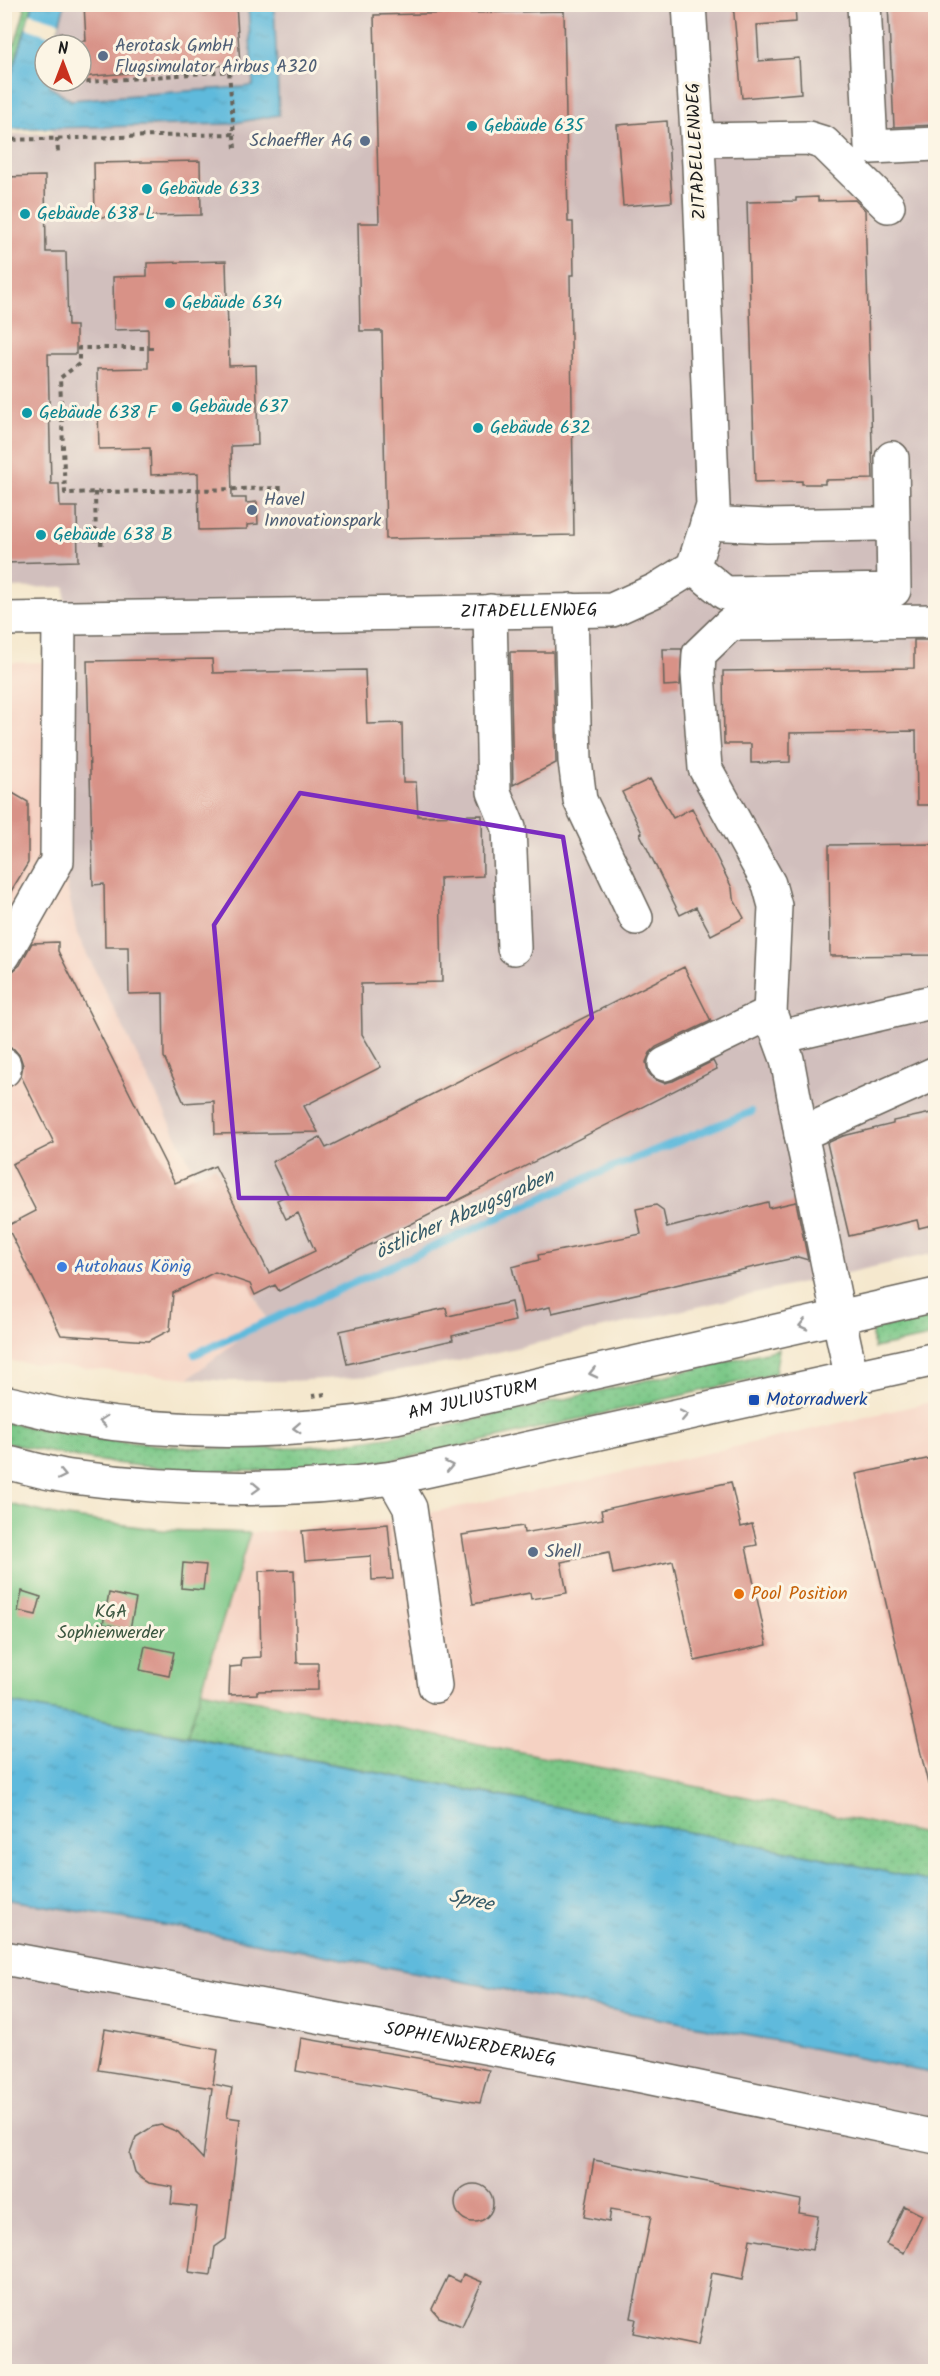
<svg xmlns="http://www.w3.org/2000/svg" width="940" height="2376" font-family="Kalam,sans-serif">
<defs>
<pattern id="grass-dots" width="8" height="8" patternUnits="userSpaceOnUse" patternTransform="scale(1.5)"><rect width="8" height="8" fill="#7bc888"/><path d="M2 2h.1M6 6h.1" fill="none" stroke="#6aab75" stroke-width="1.8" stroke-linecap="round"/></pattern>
<pattern id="water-ripples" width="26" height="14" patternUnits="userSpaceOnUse" patternTransform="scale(1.5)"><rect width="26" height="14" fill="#5ebadc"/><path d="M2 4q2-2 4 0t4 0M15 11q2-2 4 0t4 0" fill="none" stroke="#519fbc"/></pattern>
</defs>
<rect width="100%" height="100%" fill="#fcf5e5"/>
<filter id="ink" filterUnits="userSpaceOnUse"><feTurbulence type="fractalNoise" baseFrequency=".0167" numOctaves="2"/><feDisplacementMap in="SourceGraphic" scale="12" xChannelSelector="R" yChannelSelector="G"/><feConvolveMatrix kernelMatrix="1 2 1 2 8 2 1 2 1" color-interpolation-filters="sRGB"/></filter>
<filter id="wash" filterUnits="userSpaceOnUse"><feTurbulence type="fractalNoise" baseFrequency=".008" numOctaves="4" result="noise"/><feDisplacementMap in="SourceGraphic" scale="24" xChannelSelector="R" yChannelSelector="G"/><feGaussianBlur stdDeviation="1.35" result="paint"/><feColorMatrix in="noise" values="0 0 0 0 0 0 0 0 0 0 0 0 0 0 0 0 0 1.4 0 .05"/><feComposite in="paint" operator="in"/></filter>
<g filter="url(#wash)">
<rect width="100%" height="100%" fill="#f5e8ce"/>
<path fill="#f5d2c3" d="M63,662L195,1176L266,1319L189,1378L5,1361L4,663Z
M935,1401V1835L650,1777L201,1690L250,1533L394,1520L594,1479Z"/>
<path fill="#d1bfbd" d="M65,5H935V1253L454,1362L371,1376L291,1381H228L189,1378L266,1318L77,934L62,861L65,587L5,588L4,134L53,133L47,81H81V45H53Z
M4,1899L169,1926L783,2042L935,2074V2371H5Z"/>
<path fill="url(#grass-dots)" stroke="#4c7252" stroke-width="1.5" d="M23,5H33L10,77H5V40L15,44L25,9Z
M935,1315V1336L874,1348L872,1335L873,1329Z
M779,1349L775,1374C698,1392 621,1409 544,1427C486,1440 429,1455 370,1463C250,1479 122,1472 5,1442V1422C103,1443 202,1453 303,1447C383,1442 461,1423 540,1405C619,1387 699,1368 779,1349Z
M201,1690L650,1777L935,1836V1883L819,1857L187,1736Z"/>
<path fill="#7bc888" stroke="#4c7252" stroke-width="1.5" d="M5,1503L59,1516L162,1530L250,1533L187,1736L5,1702Z"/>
<path fill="url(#water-ripples)" stroke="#3d6b7c" stroke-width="1.5" d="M65,4L53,45H45V81H49L50,87L71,100L253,86L248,5H274L279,115L229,124L5,129L4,77L11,76L33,5Z
M5,1702L819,1857L935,1883V2074L783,2042L169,1926L5,1899Z"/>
<path fill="#f5e8ce" d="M30,13L60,22L55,38L26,28Z"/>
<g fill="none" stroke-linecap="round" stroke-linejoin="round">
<path stroke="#5ebadc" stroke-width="8" d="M195,1354L596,1174L751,1112"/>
</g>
<g id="blocks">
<path fill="#d89287" d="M84,4H236L240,64L81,77V41H86Z
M733,4H795L796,22L757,25L759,61L799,58L801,93L742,98Z
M888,4H936V125L894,127Z
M564,11L568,222H573L574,275H570L574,535L386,539L382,331H360L358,223H379L374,15Z
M667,121L672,202L623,206L617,125Z
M200,161L201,215L95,217L94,163Z
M45,176L46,252H66L68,326H76V354H48L51,484H59L60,507H77L78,561L4,563V177Z
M818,197V201L855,200L865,210L873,479L825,480V484H802V481L755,482L747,202L796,201V198Z
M226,261L229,366L256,365L258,445L231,446L232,498H246V503L257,502L258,524L247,525V529L199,530L198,473L151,475L150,448L99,449L97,369L148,368V329L114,330L113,277L147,276V263Z
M914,640H936V805H917L916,731L790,733V762L751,763V744H724L723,671L914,668Z
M663,649H682L680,685L664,686Z
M510,652H553L556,763L513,785Z
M212,659L213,673L365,670L367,724L402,723L403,782H416L418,816L482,815L483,876L440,878L442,982L361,984L362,1034L381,1067L304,1106L318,1132L215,1134L214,1101L184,1103L164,1057L163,993L129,994L128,947H105L104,884L93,885L87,661Z
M650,779L673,818L692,808L732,888L733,898L744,918L711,935L696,907L680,915L640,834L642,833L622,792Z
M4,788L28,802V863L4,903Z
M936,844V955L830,956L829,845Z
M58,942V951L175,1183L215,1166L269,1273L315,1251L298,1213L286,1219L277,1200L288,1195L272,1162L320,1137L326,1148L684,967L711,1021L656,1047L650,1053L646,1062L648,1072L654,1079L664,1083L673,1081L713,1061L717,1069L279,1291L275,1285L255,1295L250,1284L215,1272L173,1293L170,1330L149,1341L61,1335L7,1226L36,1211L12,1164L54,1143L21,1076L23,1065L20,1056L14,1049L7,1047L4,1042V974L13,971L20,965L32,943Z
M936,1112V1224L919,1228L917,1220L849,1236L827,1143L843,1136L893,1124V1121Z
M768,1202L769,1208L796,1202L808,1260L798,1257L552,1313L550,1307L523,1313L512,1267L539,1260L538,1255L641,1234L636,1209L656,1205L663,1210L667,1228Z
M511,1302L515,1321L452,1336L453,1340L347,1364L340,1331L446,1308L448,1316Z
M936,1457V1783L928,1784L856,1474Z
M731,1482L741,1527L752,1524L755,1535L757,1545L746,1547L767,1645L695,1661L673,1561L613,1574L609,1552L561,1562L567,1593L531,1599L530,1593L473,1604L462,1535L523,1526L524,1533L603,1519L601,1510Z
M388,1524L393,1579L372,1580L371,1556L305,1561L302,1531Z
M183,1563L206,1565L203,1590L181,1588Z
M294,1570L297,1663H318V1690L257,1691V1694L229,1695L230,1667L241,1666L242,1658L261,1657L259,1571Z
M22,1591L41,1597L36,1615L18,1611Z
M109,1593L136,1599L130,1629L103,1624Z
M145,1646L174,1652L169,1676L140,1670Z
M105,2029L218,2050L213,2084L232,2088L227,2117L240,2119L226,2239L215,2247L211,2275L189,2272L197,2207L171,2204L173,2187L149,2183L141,2178L135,2172L130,2154L136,2137L152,2127L161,2125L178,2132L203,2159L212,2088L98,2070Z
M301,2038L489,2070L480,2103L296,2071Z
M594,2160L801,2200L799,2213L818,2216L812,2250L750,2239L743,2279L712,2273L698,2346L633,2333L636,2319L631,2318L651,2216L611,2209L609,2222L584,2217Z
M455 2203a19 19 0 1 1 38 0a19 19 0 1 1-38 0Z
M904,2206L922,2215L904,2253L886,2244Z
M463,2274L482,2282L462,2326L439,2317L432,2309L448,2276L460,2282Z"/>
</g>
</g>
<g filter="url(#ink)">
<use href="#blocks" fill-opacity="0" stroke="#68635a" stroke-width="1.5"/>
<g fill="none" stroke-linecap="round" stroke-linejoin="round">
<g stroke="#68635a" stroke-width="36">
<g id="minor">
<path d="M864,4L871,147L936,144"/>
<path d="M698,140L808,138L824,143L888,206"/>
<path d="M707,523L767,526L877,524"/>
<path d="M693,567L725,593L894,590L892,458"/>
<path d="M571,610L575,761L580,800L636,918"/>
<path d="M490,611L494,792L509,828L514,948"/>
<path id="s1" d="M4,619L612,610L656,590L693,567L713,506L699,165L689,4"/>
<path d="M4,955L57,861L59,618"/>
<path d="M780,1037L936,1001"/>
<path d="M665,1064L770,1013"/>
<path d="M4,1065V1070"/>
<path d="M801,1134L787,1059L770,1013L775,906L769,884L705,768L698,674L699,654L730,624L936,621"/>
<path d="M852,1378C833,1297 819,1215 801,1134L936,1073"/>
<path d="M393,1478L410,1508L435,1686"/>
<path id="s2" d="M4,1958L642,2076L936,2137"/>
</g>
</g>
<g stroke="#68635a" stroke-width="36">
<g id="major">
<path id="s3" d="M4,1402C28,1407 52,1414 76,1418C181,1436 291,1433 396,1417L936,1295"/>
<path d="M4,1462C27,1467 49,1474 72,1477C178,1491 287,1493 393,1478L936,1359"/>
</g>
</g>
<path stroke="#68635a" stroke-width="4" stroke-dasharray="4.5 4.5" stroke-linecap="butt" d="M4,6L11,10
M58,45L62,31
M61,81L63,84L229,71L235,149
M57,138L58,152
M4,140L234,134
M153,348H79V364L60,378L65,493L282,488
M95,492L96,543H106
M312,1396L326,1394"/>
<use href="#minor" stroke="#fff" stroke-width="33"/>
<use href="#major" stroke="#fff" stroke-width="33"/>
</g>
<defs><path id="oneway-chevron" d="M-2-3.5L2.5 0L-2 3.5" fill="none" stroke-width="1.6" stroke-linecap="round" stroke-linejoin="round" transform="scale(1.5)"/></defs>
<g stroke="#999">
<use href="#oneway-chevron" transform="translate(803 1325) rotate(167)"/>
<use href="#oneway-chevron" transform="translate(593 1373) rotate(167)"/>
<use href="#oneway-chevron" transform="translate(684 1415) rotate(-12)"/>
<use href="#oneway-chevron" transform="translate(103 1421) rotate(-174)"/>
<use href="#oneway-chevron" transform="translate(297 1428) rotate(177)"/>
<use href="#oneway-chevron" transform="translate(449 1466) rotate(-12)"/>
<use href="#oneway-chevron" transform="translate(62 1475) rotate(12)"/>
<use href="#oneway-chevron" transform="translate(256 1488) rotate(2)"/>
</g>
</g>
<path fill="none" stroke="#7b2cbf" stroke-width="4.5" stroke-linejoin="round" d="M300,793L563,837L592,1018L447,1199L239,1198L214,925Z"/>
<g fill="#5c6f8a" stroke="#fcf5e5" stroke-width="2">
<circle cx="103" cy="56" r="6"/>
<circle cx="365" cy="141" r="6"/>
<circle cx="252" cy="510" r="6"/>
<circle cx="533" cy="1552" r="6"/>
</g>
<g fill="#0f9aa8" stroke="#fcf5e5" stroke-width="2">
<circle cx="472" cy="126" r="6"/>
<circle cx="147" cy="189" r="6"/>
<circle cx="25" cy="214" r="6"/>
<circle cx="170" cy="303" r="6"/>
<circle cx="177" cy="407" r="6"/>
<circle cx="27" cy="413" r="6"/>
<circle cx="478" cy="428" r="6"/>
<circle cx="41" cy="535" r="6"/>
</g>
<circle fill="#3f7fe0" stroke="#fcf5e5" stroke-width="2" cx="62" cy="1267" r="6"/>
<rect fill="#1a4fb4" stroke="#fcf5e5" stroke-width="2" x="748" y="1394" width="12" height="12" rx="3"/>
<circle fill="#e8710a" stroke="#fcf5e5" stroke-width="2" cx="739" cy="1594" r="6"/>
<g text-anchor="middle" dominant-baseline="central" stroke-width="6" stroke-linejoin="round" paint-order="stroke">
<g font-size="18" fill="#4e5e75" stroke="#fcf5e5" text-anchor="start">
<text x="115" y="46">Aerotask GmbH<tspan x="115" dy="21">Flugsimulator Airbus A320</tspan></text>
<text x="353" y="141" text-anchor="end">Schaeffler AG</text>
<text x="264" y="500">Havel<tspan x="264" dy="21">Innovationspark</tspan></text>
<text x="545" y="1552">Shell</text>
</g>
<g font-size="18" fill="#0d838f" stroke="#fcf5e5" text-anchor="start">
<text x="484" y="126">Gebäude 635</text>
<text x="159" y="189">Gebäude 633</text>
<text x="37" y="214">Gebäude 638 L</text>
<text x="182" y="303">Gebäude 634</text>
<text x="189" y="407">Gebäude 637</text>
<text x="39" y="413">Gebäude 638 F</text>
<text x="490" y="428">Gebäude 632</text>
<text x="53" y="535">Gebäude 638 B</text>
</g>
<g font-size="18" fill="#1c1c1c" stroke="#fcf5e5">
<text transform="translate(697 151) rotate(-93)">ZITADELLENWEG</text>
<text stroke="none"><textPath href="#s1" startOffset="525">ZITADELLENWEG</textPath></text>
<text stroke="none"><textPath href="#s3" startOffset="474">AM JULIUSTURM</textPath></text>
<text stroke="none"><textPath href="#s2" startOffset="474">SOPHIENWERDERWEG</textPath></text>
</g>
<g font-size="18" fill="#366cbe" stroke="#fcf5e5" text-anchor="start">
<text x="74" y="1267">Autohaus König</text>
</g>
<g font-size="18" fill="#164399" stroke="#fcf5e5" text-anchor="start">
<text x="766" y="1400">Motorradwerk</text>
</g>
<g font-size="18" fill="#c56008" stroke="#fcf5e5" text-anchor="start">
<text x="751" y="1594">Pool Position</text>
</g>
<g font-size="18" fill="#3d5842" stroke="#fcf5e5">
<text x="111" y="1612">KGA<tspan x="111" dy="21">Sophienwerder</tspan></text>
</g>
<g font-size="20" font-style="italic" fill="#365b69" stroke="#fcf5e5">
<text transform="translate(465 1215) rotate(-24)">östlicher Abzugsgraben</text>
<text transform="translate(471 1901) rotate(12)">Spree</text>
</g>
</g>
<rect width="940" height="2376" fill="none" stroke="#fcf5e5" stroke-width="24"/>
<g transform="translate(63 63)"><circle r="28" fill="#fcf5e5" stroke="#a29e95" stroke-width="1.5"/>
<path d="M0-4.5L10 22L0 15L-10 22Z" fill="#c8321e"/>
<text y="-9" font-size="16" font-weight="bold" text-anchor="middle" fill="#1c1c1c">N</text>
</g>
</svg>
